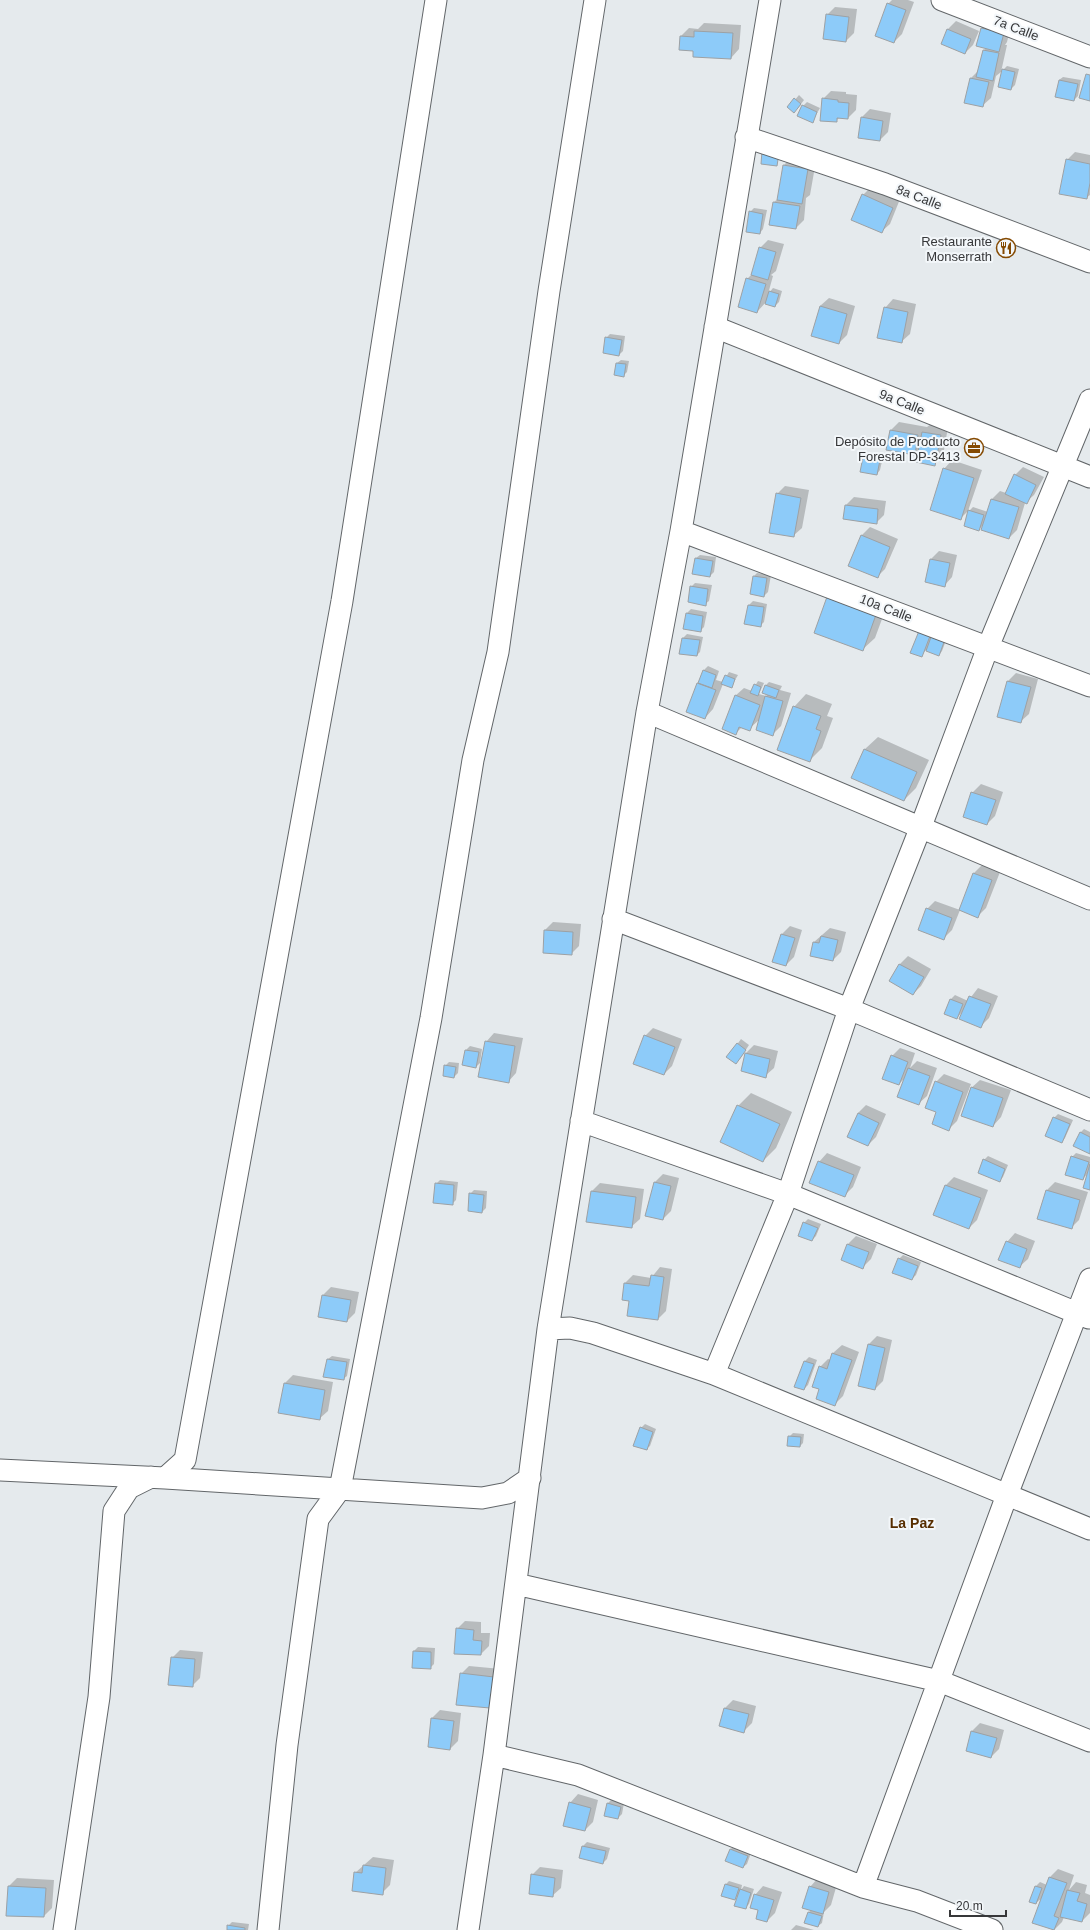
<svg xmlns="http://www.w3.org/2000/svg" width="1090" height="1930" font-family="Helvetica,sans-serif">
<rect width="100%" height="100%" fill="#e5eaed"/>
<path fill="#0003" d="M892,0H908L914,2L902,34L894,42L888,4Z
M835,7L857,9L854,33L846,41L827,15Z
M990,20L1011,25L1007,42L1005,45H1007L1001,72L996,76L991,98L982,106L971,78L979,70L984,50L986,48L982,28Z
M956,21L979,31L973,45L965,53L948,29Z
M704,23L741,25L739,49L731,58L694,50L681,36L689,28L698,29Z
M1007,66L1019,69L1015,85L1011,89L1003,70Z
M1063,77L1081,80L1078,96L1074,100L1059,80Z
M831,91L846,92V94L857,95L856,110L848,118L840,117L836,121L823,99Z
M799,95L804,100L798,108L789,107Z
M807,102L820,108L812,122L803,106Z
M870,109L891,113L888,132L880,140L862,117Z
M1075,152L1090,155V195L1086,198L1067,160Z
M792,157L816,161L810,195L806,198L804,220L796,228L770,224L774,202L779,198L784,165Z
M871,187L900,199L890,224L881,232L863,195Z
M754,208L767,210L763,229L760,233L750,212Z
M768,240L784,244L776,271L771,275L773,276L768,294L773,288L782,291L779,302L775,306L765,303L757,312L747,279L752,274L760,248Z
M829,298L855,306L847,335L839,343L820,306Z
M893,299L916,304L910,334L901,342L885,308Z
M610,334L625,336L623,351L619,355L606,338Z
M621,360L629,361L627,372L623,376L617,363Z
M899,422L927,427L931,424L948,427L943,456L935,464L920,449L914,454L887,449L891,430Z
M868,454L883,457L880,470L877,474L864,458Z
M952,460L982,470L968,511L960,519L944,469Z
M1023,467L1044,477L1034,495L1025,503L1017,530L1009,538L983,525L979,530L969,511L973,507L988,512L992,499L1000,491L1006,493L1015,475Z
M785,486L809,490L802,528L793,536L777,494Z
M854,497L886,501L884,515L876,523L844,519L846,505Z
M870,527L898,539L885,569L877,577L849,565L862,535Z
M939,551L957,555L952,577L944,586L931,559Z
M700,555L716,557L714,572L710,576L696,558Z
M757,573L771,575L768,592L764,596L754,576Z
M695,583L712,585L709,601L705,604L691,587Z
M889,600L875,638L862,650L815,633Z
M753,601L767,604L764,622L760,626L749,605Z
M691,609L707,612L704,627L700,631L687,613Z
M933,632L930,640L936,634L947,638L942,651L939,655L926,650L921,656L912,652Z
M687,634L703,637L700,652L697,655L680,653L683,638Z
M708,666L719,671L716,680L723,682L729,672L738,675L731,687L723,684L713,709L705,718L698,684L704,670Z
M1016,673L1038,679L1029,714L1020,722L1008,681Z
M758,681L764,683L759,694L766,696L768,694L766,685L769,682L782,686L780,690L791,693L781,726L773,734L760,719L749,729L742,727L736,733L735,696L744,688L752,691Z
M806,694L832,704L827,716L833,718L822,748L809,761L794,707Z
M878,737L929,760L916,788L904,800L853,778L865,749Z
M981,784L1003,792L995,816L987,824L972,793Z
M982,865L1000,872L986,908L978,916L960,910L974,873Z
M935,901L960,910L952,930L944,938L927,909Z
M553,922L581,924L579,946L571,954L545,930Z
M790,926L802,930L794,957L786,965L773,961L782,934Z
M830,928L846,932L841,952L833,960L811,955L814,942Z
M908,956L931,969L921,986L913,994L891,981L900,964Z
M978,988L998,996L989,1018L981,1026L963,1011L957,1018L945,1013L951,999L955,995L968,1001Z
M653,1028L682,1039L672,1066L664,1074L645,1036Z
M494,1033L523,1038L516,1073L508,1082L486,1042Z
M741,1039L749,1045L740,1059L728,1057Z
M754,1045L778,1051L774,1068L765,1076L746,1053Z
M470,1046L482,1049L480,1063L476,1067L463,1065L466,1050Z
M900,1048L915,1053L910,1068L917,1061L937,1068L927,1096L918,1104L906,1077L899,1084L892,1056Z
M449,1062L459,1063L458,1073L454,1077L445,1066Z
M944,1074L971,1084L957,1121L949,1129L936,1082Z
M980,1080L1011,1090L1001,1117L993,1126L970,1089Z
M751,1093L792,1112L776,1148L763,1161L738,1106Z
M866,1105L886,1114L876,1137L868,1145L858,1113Z
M1058,1114L1073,1120L1065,1138L1062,1142L1054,1118Z
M1084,1129L1090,1132V1153L1080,1133Z
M827,1153L861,1167L853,1187L845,1195L819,1162Z
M1076,1153L1090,1157V1189L1088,1173L1083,1179L1072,1157Z
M988,1156L1008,1165L1003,1177L999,1181L984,1160Z
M663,1174L679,1178L671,1211L663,1219L655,1182Z
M954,1177L988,1190L977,1220L969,1228L935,1214L946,1185Z
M440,1180L458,1182L456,1200L452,1204L436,1184Z
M1055,1182L1088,1192L1079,1220L1071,1228L1038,1218L1047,1190Z
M600,1183L644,1189L640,1219L631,1227L588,1221L592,1191Z
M474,1190L487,1191L486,1208L482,1212L470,1194Z
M808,1219L821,1224L816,1236L812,1240L804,1223Z
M1015,1233L1035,1241L1028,1259L1019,1267L1007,1242Z
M856,1236L877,1244L871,1259L863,1267L848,1244Z
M903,1255L921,1262L916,1275L912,1279L899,1259Z
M660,1267L672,1269L666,1311L658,1319L630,1300L625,1283L633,1275L651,1278Z
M331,1287L359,1292L355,1313L347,1321L319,1316L323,1295Z
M877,1336L892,1340L883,1381L875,1389L859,1386L869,1344Z
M842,1345L859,1352L843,1396L835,1404L821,1389L820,1367L828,1359L831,1360L833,1353Z
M332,1356L350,1359L347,1376L343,1379L328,1359Z
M809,1357L817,1360L808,1385L804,1389L796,1386L805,1361Z
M293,1375L333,1382L328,1411L319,1419L279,1412L285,1383Z
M645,1424L656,1429L650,1446L646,1449L641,1428Z
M793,1433L804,1434L803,1443L800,1446L789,1437Z
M465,1621L481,1622V1633H490L489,1646L481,1654L457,1629Z
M418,1647L435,1648L434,1664L430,1668L413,1667L414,1651Z
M180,1650L203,1652L200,1678L192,1686L172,1658Z
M469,1666L501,1669L498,1699L461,1674Z
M733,1700L756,1706L752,1723L744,1731L725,1708Z
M440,1710L461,1713L458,1741L450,1749L432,1718Z
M980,1723L1004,1730L999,1749L991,1757L972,1731Z
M578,1794L598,1800L593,1822L585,1830L570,1803Z
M611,1800L624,1803L622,1814L618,1818L607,1804Z
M587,1842L610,1848L607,1859L603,1863L581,1858L583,1846Z
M734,1845L751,1853L747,1864L743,1867L731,1849Z
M373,1857L394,1860L390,1885L382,1893L355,1873Z
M540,1867L563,1870L561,1888L552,1896L532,1875Z
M1058,1869L1074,1875L1069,1890L1076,1882L1087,1885L1085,1893L1090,1895V1913L1082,1921L1064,1917L1062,1922L1054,1930L1043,1897L1036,1903L1030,1901L1036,1886L1040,1882L1047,1885L1050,1877Z
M17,1878L54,1880L52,1908L44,1916L9,1886Z
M818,1878L837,1884L831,1905L824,1912L822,1923L818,1926L808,1913L811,1910L810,1887Z
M729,1881L742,1885L741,1890L744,1886L754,1889L749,1904L745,1908L739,1895L735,1899L726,1884Z
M763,1886L782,1892L775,1913L767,1921L759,1910L755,1895Z
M232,1922L249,1924L248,1930H228V1926Z
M796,1925L814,1930H791Z"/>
<path fill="#8dcbf9" stroke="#9da1a4" d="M887,3L906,10L894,43L875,36Z
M826,14L849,17L846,42L823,39Z
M981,28L1004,33L999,52L976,46Z
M947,29L971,39L965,54L941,44Z
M694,31L733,33L731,59L693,57V51L679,50L680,36L694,37Z
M983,50L999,53L993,81L976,77Z
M1002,69L1015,72L1011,90L998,87Z
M1086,74L1090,75V101L1079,98Z
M970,78L989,82L983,107L964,103Z
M1059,80L1078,84L1074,101L1055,97Z
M794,98L801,104L794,113L787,107Z
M822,98L838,100V102L849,103L848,119L837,118V122L820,121Z
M802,105L817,112L813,123L797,116Z
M861,117L883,121L880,141L858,138Z
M762,151L779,153L777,166L761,164Z
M1066,159L1090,164V183L1087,199L1059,194Z
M783,165L808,169L802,204L777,200Z
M862,194L893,208L882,233L851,220Z
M773,202L800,206L796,229L769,225Z
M749,211L763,214L760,234L746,232Z
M759,247L776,252L768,280L751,275Z
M746,278L766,284L757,313L738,307Z
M769,291L779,294L775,307L765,304Z
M820,306L847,314L839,344L811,336Z
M884,307L908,312L902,343L877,338Z
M605,337L622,340L619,356L603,353Z
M616,363L626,364L624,377L614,375Z
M890,430L918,435L915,455L886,450Z
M922,432L941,435L935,466L916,462Z
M863,457L880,460L877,475L860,472Z
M943,468L974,478L961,520L930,510Z
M1014,474L1036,485L1027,504L1005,494Z
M776,493L801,498L794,537L769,533Z
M991,499L1019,507L1009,539L981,530Z
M845,505L878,509L877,524L843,519Z
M968,510L984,515L979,531L964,526Z
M861,535L890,547L878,578L848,566Z
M695,558L713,561L710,577L692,574Z
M930,559L950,563L945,587L925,582Z
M753,576L767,578L764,597L750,594Z
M690,586L708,589L706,606L688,602Z
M828,594L877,612L863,651L814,633Z
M748,605L764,607L761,627L744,624Z
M686,613L703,616L701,632L683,629Z
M919,631L930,636L922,657L910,653Z
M931,637L944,642L939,656L926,651Z
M682,638L700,640L697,656L679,654Z
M703,670L716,675L712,688L698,683Z
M725,675L735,679L732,688L721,684Z
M1007,681L1031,687L1021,723L997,717Z
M697,683L716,690L705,719L686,712Z
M754,684L761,687L758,696L750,693Z
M765,685L779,690L776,698L762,693Z
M735,695L760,705L750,731L739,727L736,735L722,729Z
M765,696L783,701L773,736L756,730Z
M793,706L821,716L816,729L821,731L810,762L777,750Z
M864,749L917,772L904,801L851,778Z
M971,792L996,800L987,825L963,817Z
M973,873L992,880L978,918L959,910Z
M926,908L952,918L944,940L918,930Z
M544,930L573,932L572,955L543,953Z
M781,934L795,938L786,966L772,962Z
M821,936L838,940L833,961L810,956L813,942L819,943Z
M899,964L924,977L913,995L889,981Z
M969,996L991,1004L981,1028L959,1019Z
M950,999L963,1004L957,1019L944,1014Z
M644,1035L675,1047L664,1075L633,1064Z
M485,1041L515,1046L509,1083L478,1077Z
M737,1043L746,1050L736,1064L726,1057Z
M465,1050L479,1052L476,1068L462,1065Z
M745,1053L770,1059L766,1078L741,1071Z
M891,1055L908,1062L899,1085L882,1079Z
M444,1065L456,1067L454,1078L443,1076Z
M908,1068L930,1076L919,1105L897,1097Z
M935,1081L963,1092L949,1131L932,1124L936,1112L925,1108Z
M971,1087L1003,1098L993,1127L961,1116Z
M737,1105L780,1124L763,1162L720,1142Z
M858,1113L879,1123L868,1146L847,1137Z
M1053,1117L1070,1124L1062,1143L1045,1136Z
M1080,1132L1090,1137V1154L1073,1146Z
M1071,1156L1089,1162L1083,1180L1065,1175Z
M983,1159L1005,1169L1000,1182L978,1173Z
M818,1161L854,1175L845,1197L809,1183Z
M1090,1164V1190L1083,1188Z
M654,1182L671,1186L663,1220L645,1216Z
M435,1183L454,1185L453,1205L433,1203Z
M945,1185L981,1198L969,1229L933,1215Z
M1046,1190L1080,1200L1072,1229L1037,1219Z
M591,1191L636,1197L632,1228L586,1222Z
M469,1193L484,1195L482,1213L468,1211Z
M803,1222L818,1228L812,1241L798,1236Z
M1006,1241L1027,1249L1020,1268L998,1260Z
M847,1244L869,1252L863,1269L841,1260Z
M898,1258L918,1266L912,1280L892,1273Z
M651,1275L664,1277L658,1320L627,1316L629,1301L622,1300L624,1283L649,1286Z
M322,1295L351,1300L347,1322L318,1317Z
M868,1344L885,1348L875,1390L858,1386Z
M832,1353L852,1360L835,1406L816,1399L819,1389L812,1387L819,1366L827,1369Z
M327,1359L347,1362L344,1380L323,1377Z
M804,1361L814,1364L804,1390L794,1387Z
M284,1383L325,1390L320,1420L278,1413Z
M640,1427L653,1432L647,1450L633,1446Z
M788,1436L801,1437L800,1447L787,1446Z
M456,1628L474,1630L473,1640L482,1641L481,1655L454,1654Z
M413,1651L431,1652V1669L412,1668Z
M171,1657L195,1659L193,1687L168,1685Z
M460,1673L494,1677L490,1708L456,1705Z
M724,1708L749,1714L744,1733L719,1726Z
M431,1718L454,1721L450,1750L428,1747Z
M971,1731L997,1738L991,1758L966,1751Z
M569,1802L591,1808L585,1831L563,1826Z
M607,1803L621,1807L618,1819L604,1816Z
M582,1846L606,1851L603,1864L579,1858Z
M730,1849L748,1856L743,1868L725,1861Z
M363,1865L386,1868L383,1895L352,1891L354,1872L362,1873Z
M531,1874L555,1878L553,1897L529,1894Z
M1049,1877L1067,1883L1054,1916L1059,1918L1054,1930L1032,1923Z
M725,1884L739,1888L735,1900L721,1896Z
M8,1886L46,1888L44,1917L6,1916Z
M809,1886L829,1892L823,1914L802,1908Z
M1035,1886L1042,1888L1036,1904L1029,1902Z
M740,1889L751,1893L746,1909L734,1906Z
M1067,1890L1080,1893L1077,1901L1087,1904L1082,1922L1060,1917Z
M754,1894L774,1900L767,1922L756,1919L758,1910L750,1908Z
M808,1912L822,1916L818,1927L804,1923Z
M227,1925L245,1928V1930H227Z"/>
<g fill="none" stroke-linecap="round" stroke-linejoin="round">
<g stroke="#626669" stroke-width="23">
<path id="minor" d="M942,0L1090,57
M746,137L885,184L1090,262
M715,327L1090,477
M681,531L1090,686
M647,712L1090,899
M613,919L849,1009L1090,1110
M581,1121L788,1194L1089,1318
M548,1329L570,1328L593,1333L714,1374L1090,1529
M714,1374L788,1194L849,1009L920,829L988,647L1090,400
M0,1470L165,1478L482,1498L508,1493L530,1478
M165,1478L185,1460L342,601L436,0
M516,1584L939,1681L1090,1741
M494,1755L578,1775L863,1887L917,1901L992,1930
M863,1887L1007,1495L1090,1279
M64,1930L99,1697L114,1511L129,1488L151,1477
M268,1930L287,1745L318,1519L340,1489L431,1018L473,760L498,652L549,291L595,0
M468,1930L494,1755L548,1329L647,712L681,531L770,0"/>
</g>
<use href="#minor" stroke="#fff" stroke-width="21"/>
</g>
<defs>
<g id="restaurant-ring" transform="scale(1)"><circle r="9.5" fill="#f3f7fa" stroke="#854a02" stroke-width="1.5"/><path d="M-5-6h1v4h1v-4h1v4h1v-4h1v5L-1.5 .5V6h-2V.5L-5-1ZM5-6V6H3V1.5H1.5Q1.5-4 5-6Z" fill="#854a02"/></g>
<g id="office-ring" transform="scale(1)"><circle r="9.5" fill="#f3f7fa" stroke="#854a02" stroke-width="1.5"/><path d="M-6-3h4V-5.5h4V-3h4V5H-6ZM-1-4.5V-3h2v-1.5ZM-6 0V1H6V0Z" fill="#854a02"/></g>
</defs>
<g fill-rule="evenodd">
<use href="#restaurant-ring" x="1006" y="248"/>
<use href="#office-ring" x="974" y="448"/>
</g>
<g text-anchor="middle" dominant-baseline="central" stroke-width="4" stroke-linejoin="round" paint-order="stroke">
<g font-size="13" fill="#363739" stroke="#f3f7fa">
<text transform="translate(1016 28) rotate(21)">7a Calle</text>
<text transform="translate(919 197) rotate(21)">8a Calle</text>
<text transform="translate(902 402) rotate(22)">9a Calle</text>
<text transform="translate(886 608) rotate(21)">10a Calle</text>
</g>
<g font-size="13" fill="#363739" stroke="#f3f7fa" text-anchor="end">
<text x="992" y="241">Restaurante<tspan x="992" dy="15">Monserrath</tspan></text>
<text x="960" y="441">Depósito de Producto<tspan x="960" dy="15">Forestal DP-3413</tspan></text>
</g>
<g font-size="14" font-weight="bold" fill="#572e00" stroke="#f3f7fa">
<text x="912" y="1523">La Paz</text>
</g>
</g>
<path d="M950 1910v6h56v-6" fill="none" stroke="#363739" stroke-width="2"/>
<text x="956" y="1910" font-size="12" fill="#363739" stroke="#f3f7fa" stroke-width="3" paint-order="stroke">20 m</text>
</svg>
